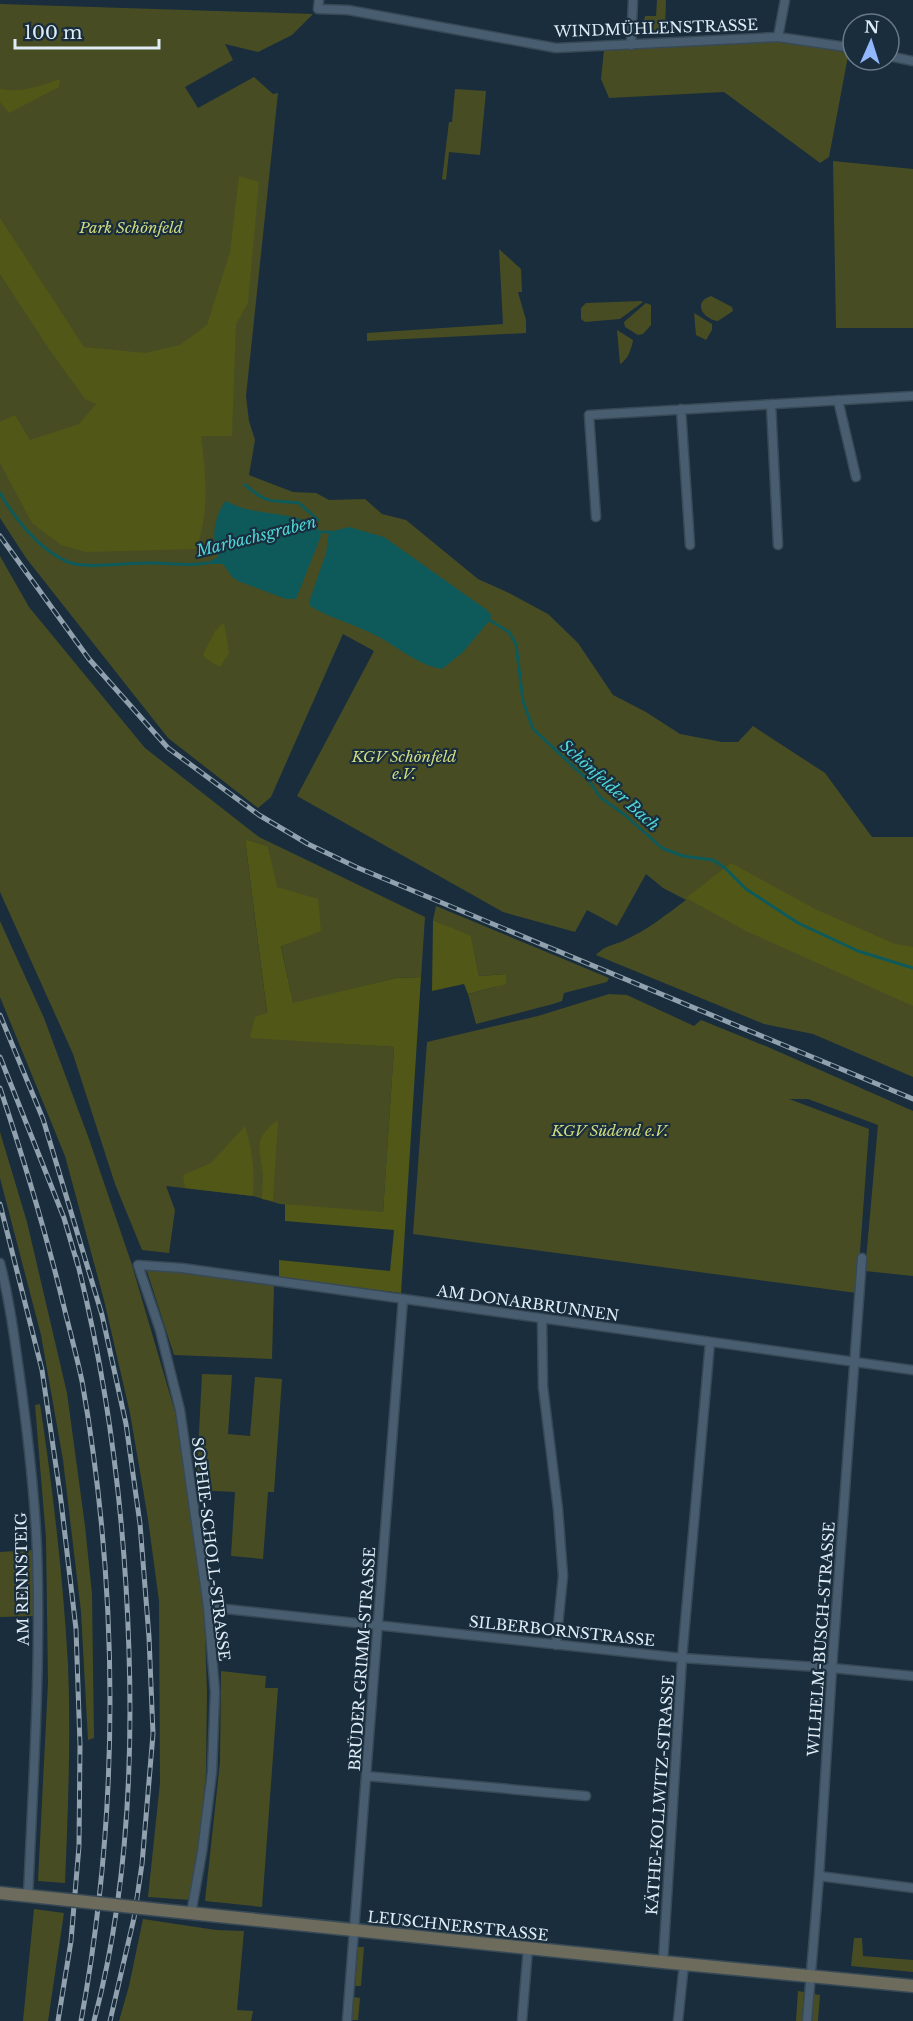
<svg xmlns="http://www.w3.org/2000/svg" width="913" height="2021" font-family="'Libre Baskerville',serif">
<rect width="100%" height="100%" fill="#192d3d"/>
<path fill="#484c23" d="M657,0H666L665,30L642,31L645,16H656Z
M0,4L313,14L292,35L258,52L225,44L233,60L185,87L198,108L254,77L273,94L278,93L246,396L249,421L255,440L249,475L293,492L316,493L329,500L365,499L382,514L406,520L478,579L509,593L548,614L578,643L613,695L646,712L680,734L722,742H738L753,726L825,773L872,837H913V1077L813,1034L764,1024L596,955C607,944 613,946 625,940C647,930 666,915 686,900L663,888L646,874L617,926L587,910L575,932L503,912L297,796L374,651L343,634L271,797L258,808L168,738L26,558L0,518Z
M778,40L849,51L829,157L820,163L724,92L609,98L601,79L604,50Z
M455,89L486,91L480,155L449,152L446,180L442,179L449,122H452Z
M833,161L913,169V328H836Z
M499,249L521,269L522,292H518L526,320V333L367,341V333L503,324Z
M711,296L732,307L733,311L718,321C703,319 692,302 711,296Z
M641,301L643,302L620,319L585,322L581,319V308L586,303Z
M646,303L651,305V325L643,334L638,335L625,327L624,322Z
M694,313L712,324V330L706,340L696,335Z
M617,330L633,340C632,348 627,361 620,364Z
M0,556L29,607L145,748L259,837L425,917L421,977L396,978L293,1004L281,945L276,887L268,846L245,839L267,1014L250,1037L394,1047L383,1213L280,1204L253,1196L166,1186L175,1210L169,1253L142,1250L115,1184L73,1054L0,892Z
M436,906L609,978L607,982L564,993L562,1001L553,1004L476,1024L468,994L495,987L505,974L479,976L471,937L433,920Z
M0,921L44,1018L89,1139L131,1262L175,1412L204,1607L207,1692L206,1772L199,1848L190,1900L148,1897L160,1783L159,1601L148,1519L130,1413L104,1300L65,1156L0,997Z
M609,994L627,995L694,1026L701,1020L768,1047L913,1111V1276L865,1271L878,1125L808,1099H789L869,1129L857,1293L413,1234L427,1042L538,1016Z
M0,1132L27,1222L67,1393L85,1526L92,1594L94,1738L88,1740L81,1612L63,1460L41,1335L0,1178Z
M146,1268L274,1285L272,1359L174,1355Z
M202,1374L232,1375L228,1434L250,1436L255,1377L282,1379L274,1492H268L263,1559L231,1556L235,1492L196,1490Z
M40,1404C53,1490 63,1577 68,1664C71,1737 68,1810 65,1883L38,1881L48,1683L46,1538L35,1405Z
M32,1550L34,1554L35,1616L0,1617V1552Z
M221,1671L266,1676L265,1688H278L262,1907L205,1901L220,1762Z
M34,1909L64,1913L48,2021H23Z
M143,1919L216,1930L244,1931L237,2010L253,2011L251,2021H119L129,1986Z
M854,1938H862L863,1956L913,1960V1972L851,1966Z
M358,1947H364L361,1986H355Z
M798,1991L804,1992L802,2021H796Z
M814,1994L820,1995L818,2021H812Z
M354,1997L360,1998L358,2020H352Z"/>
<path fill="#515717" d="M60,79L59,87L9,113L0,102V89C21,93 41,86 60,79Z
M239,176L259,182L248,303L236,324L232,436H201C206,474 210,512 196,549L86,552L61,545L32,523L0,463V422L15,415L30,440L79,424L96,404L85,399L51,352L0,274V218L84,347L145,353L180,345L207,325L230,252Z
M223,623L225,627L229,653L220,667L205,658L203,654L215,631Z
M245,839L268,846L277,887L318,899L321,931L281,946L293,1003L396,978L421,977L401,1293L279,1278V1260L390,1271L394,1230L285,1221V1204L383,1212L394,1047L250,1038L255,1017L267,1013Z
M731,863L815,909L895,944L913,947V1006L746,931L686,898Z
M433,920L471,936L479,976L506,974V984L468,994L464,984L432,991Z
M278,1120L273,1200V1201L262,1199C262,1191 263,1182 263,1175C260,1147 252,1139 278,1120Z
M245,1126C252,1149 255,1171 253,1196L185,1188L183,1175L211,1163Z"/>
<path fill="#0e5a5a" d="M226,501C255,517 289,510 317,526L321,536L296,599H286L238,581L232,577L223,564H204L218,557C219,551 216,549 215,543C212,531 218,509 226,501Z
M349,527L384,537L487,610L491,615L490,620L463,652L442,669C416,665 395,644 371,633C351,623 330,618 310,606L309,602L326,553L329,532Z"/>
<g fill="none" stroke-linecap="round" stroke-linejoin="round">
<path stroke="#0e5a5a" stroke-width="3" d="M245,485C271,506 270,499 299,503L318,520
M0,493C16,520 38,549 68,562C85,569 126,563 146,563C167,562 186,567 206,563
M317,532H331
M486,618L509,632L516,644L523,701L533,729L590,782L600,797L625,815L662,848L683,856L713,860L725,868L746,889L798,923L858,951L913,968"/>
<g stroke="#384956" stroke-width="11">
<path id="street" d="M319,0L318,9L348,10L556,48L778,37L853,48
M778,37L785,0
M631,45L633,0
M889,56L913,61
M838,400L856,477
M771,404L778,545
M681,409L690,545
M596,517L589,415L913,396
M0,1263C11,1306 16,1350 22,1393C29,1446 35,1498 37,1551C41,1667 33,1782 28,1897
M542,1319L543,1387L558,1509L563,1576L556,1645
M208,1607L682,1658L832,1668L913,1676
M366,1776L586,1796
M819,1876L913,1888
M191,1914L202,1852L212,1772L215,1692L208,1607L180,1410L160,1330L138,1265L182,1268L913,1370
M663,1962L682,1658L710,1342
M347,2021L403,1299
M522,2021L528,1948
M678,2021L684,1964
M807,2021L819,1876L832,1668L862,1258"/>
</g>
<g stroke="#384956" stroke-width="15">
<path id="secondary" d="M0,1893L59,1899
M151,1909L663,1962L913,1986"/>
</g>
<use href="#street" stroke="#485e70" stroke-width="8"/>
<use href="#secondary" stroke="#6c6b5c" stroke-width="12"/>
<g stroke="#91a1ad" stroke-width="5">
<path id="rail" d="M0,536L89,659L168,748L259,815L308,844L356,867L913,1099
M0,1015L43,1119L102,1315L126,1424L140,1524L149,1637L153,1734L142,1864L134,1918L110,2021
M0,1057L64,1218L78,1266
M0,1088C24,1160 46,1233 64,1307C70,1332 77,1357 82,1381C119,1592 120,1810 81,2021
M0,1204L42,1370L61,1501L76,1629L80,1745L79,1846L71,1941L58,2021
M76,1257C109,1386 125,1519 129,1652C133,1776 126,1901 94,2021"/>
</g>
<use href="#rail" stroke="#192d3d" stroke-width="3" stroke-dasharray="9" stroke-linecap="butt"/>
<g stroke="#384956" stroke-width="15" stroke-linecap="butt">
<path id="secondary-bridge" d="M59,1899L151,1909"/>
</g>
<use href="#secondary-bridge" stroke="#6c6b5c" stroke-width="12"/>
</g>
<g text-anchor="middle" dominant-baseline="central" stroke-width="4.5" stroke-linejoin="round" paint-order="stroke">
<g font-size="15" fill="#dfecf6" stroke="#192d3d">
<text transform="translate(656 28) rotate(-2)">WINDMÜHLENSTRASSE</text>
<text transform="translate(528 1303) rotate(8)">AM DONARBRUNNEN</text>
<text transform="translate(211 1549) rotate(83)">SOPHIE-SCHOLL-STRASSE</text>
<text transform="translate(22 1579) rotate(-91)">AM RENNSTEIG</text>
<text transform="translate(562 1631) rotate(6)">SILBERBORNSTRASSE</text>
<text transform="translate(821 1639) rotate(-86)">WILHELM-BUSCH-STRASSE</text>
<text transform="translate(362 1659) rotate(-86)">BRÜDER-GRIMM-STRASSE</text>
<text transform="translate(660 1795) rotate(-86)">KÄTHE-KOLLWITZ-STRASSE</text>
<text transform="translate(458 1926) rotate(6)">LEUSCHNERSTRASSE</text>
</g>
<g font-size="15" font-style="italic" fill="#d0db80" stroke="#192d3d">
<text x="131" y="227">Park Schönfeld</text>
<text x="404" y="756">KGV Schönfeld<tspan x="404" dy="17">e.V.</tspan></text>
<text x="610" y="1130">KGV Südend e.V.</text>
</g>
<g font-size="16" font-style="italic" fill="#4fd6d7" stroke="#192d3d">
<text transform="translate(256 536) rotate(-14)">Marbachsgraben</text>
<text transform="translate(610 785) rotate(42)">Schönfelder Bach</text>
</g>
</g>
<g transform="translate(871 42) rotate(3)"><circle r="28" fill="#192d3d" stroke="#687987" stroke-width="1.5"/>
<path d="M0-4.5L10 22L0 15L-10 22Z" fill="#92b7fd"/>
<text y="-9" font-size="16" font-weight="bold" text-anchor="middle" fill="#dfecf6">N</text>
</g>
<path d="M15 39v9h144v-9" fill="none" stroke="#dfecf6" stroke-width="3"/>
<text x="24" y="39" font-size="18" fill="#dfecf6" stroke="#192d3d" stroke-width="4.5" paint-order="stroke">100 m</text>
</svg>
